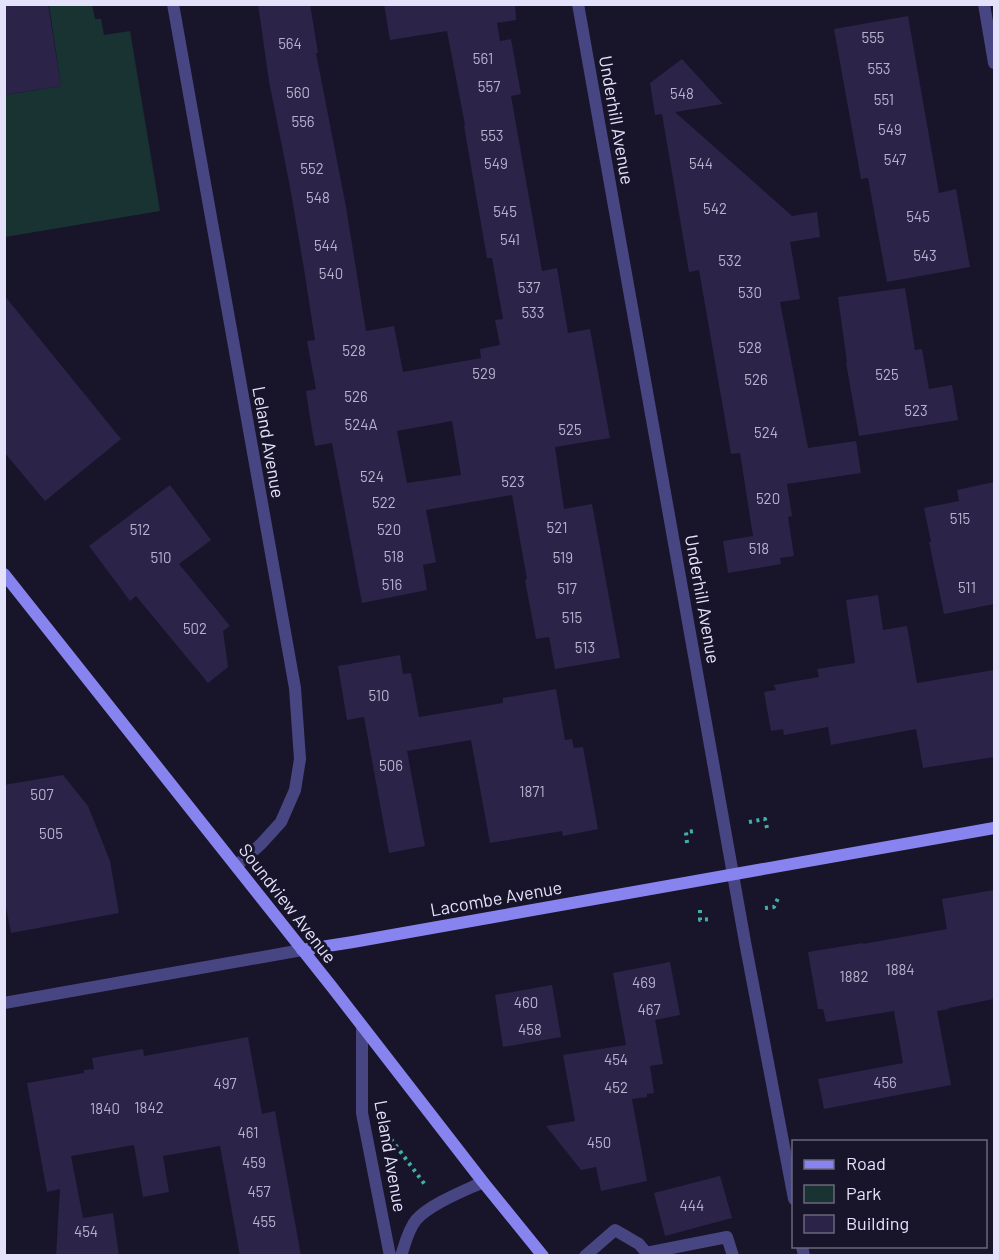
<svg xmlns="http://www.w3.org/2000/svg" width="999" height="1260" font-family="Barlow,sans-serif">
<rect width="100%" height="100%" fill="#18152a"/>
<path fill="#183332" d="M49,5H92L95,19H101L104,35L130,31L160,211L5,237V95L61,86Z"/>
<path fill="#2b2348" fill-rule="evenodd" d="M4,4H48L61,86L4,95Z
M258,4H310L318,53H316L346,207L366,331L394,326L403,372L481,358L480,349L500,345L495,320L503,319L492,258H487L464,126L465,125L447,31L390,40L384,4H515L516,20L497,23L500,41L511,39L521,94L511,96L542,271L557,268L568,333L590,329L610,438L555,447L564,509L592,504L620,658L555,669L549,637L536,639L525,580L527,579L512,495L426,510L436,562L423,565L427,590L362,603L332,443L315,446L310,418L306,391L316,389L307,341L315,340L303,263L290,187L269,81ZM452,421L461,475L407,483L397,431Z
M908,16L939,193L956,189L970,267L887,282L868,178L861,179L834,29Z
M682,59L723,104L675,112L792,216L817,212L820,237L790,242L800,299L780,302L808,448L856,441L861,473L787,484L792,516L788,517L794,556L780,558L781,564L728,573L723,541L753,536L740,453L731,454L699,270L689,272L662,114L655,115L650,83Z
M905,288L915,350L922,349L929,389L952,385L958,420L859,436L846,363L847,362L838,297Z
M4,295L121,439L45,501L4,452Z
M994,482V604L944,614L929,542H931L924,508L959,501L957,490Z
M170,485L211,540L179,564L230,626L223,631L228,667L208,683L136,596L130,601L89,546Z
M878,595L883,630L907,626L917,683L994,670V757L923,768L916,729L831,745L828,727L784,735L783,729L771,731L764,692L776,690L774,685L819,677L817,669L855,663L846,600Z
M400,655L403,674L411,673L419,717L503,703V698L556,689L565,740L572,739L574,748L583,747L598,829L563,836L562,831L490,843L471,740L407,751L425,846L389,853L364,717L347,720L338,666Z
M63,775L88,806L110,861L119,913L11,933L4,897V785Z
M994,890V999L949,1008V1009L937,1011L951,1085L824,1109L818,1079L903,1063L894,1011L826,1022L823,1009H818L808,952L863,943V944L947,929L942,899Z
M670,962L680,1015L655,1020L663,1064L650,1066L654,1093L647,1094V1097L632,1099L647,1181L601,1191L596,1167L581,1170L546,1126L575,1121L563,1055L626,1045L613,973Z
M552,985L561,1037L503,1047L495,995Z
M248,1037L262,1114L275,1111L301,1256H240L220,1146L163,1156L169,1192L143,1197L134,1145L71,1156L83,1218L113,1213L119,1256H56L60,1189L47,1192L27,1083L84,1073V1070L94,1069L92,1058L143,1049L144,1056Z
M720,1176L732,1218L665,1236L654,1193Z"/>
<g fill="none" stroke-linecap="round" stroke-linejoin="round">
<path stroke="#41b0aa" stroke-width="4" stroke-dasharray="3 4.5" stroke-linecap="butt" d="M749,822L765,819L767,828
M687,843L686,832L695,831
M765,908L774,907L779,896
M700,910V920L712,919
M391,1139L426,1186"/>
<path stroke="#484583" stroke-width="12" d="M646,1253L727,1237L733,1256
M585,1256L615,1230L639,1244L649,1256"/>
<path stroke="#484583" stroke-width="12" d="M173,4L295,688L300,759L295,790L281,822L261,844L236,866
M578,4L745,942L794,1199
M984,4L994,63
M4,1003L302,950
M362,1027V1113L390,1256
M802,1246L804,1256
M401,1256C405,1244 408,1230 416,1220C430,1204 464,1191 483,1182"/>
<path stroke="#8784f0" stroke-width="12" d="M4,574L332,987L483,1182L543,1256
M302,950L353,942L994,828"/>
</g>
<g text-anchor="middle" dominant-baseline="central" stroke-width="6" stroke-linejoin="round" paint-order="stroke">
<g font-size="15" fill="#b6b2ce">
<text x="873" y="37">555</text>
<text x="290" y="43">564</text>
<text x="483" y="58">561</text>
<text x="879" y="68">553</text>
<text x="489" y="86">557</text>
<text x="298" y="92">560</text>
<text x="682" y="93">548</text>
<text x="884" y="99">551</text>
<text x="303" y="121">556</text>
<text x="890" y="129">549</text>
<text x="492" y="135">553</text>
<text x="895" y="159">547</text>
<text x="496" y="163">549</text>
<text x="701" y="163">544</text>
<text x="312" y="168">552</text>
<text x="318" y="197">548</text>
<text x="715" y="208">542</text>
<text x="505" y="211">545</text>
<text x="918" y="216">545</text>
<text x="510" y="239">541</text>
<text x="326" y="245">544</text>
<text x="925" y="255">543</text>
<text x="730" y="260">532</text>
<text x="331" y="273">540</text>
<text x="529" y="287">537</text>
<text x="750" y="292">530</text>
<text x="533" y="312">533</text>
<text x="750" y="347">528</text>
<text x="354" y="350">528</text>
<text x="484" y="373">529</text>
<text x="887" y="374">525</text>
<text x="756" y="379">526</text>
<text x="356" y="396">526</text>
<text x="916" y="410">523</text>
<text x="361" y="424">524A</text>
<text x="570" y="429">525</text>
<text x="766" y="432">524</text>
<text x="372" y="476">524</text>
<text x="513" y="481">523</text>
<text x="768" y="498">520</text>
<text x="384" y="502">522</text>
<text x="960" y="518">515</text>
<text x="557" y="527">521</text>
<text x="140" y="529">512</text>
<text x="389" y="529">520</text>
<text x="759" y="548">518</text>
<text x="394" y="556">518</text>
<text x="161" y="557">510</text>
<text x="563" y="557">519</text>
<text x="392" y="584">516</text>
<text x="967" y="587">511</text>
<text x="567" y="588">517</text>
<text x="572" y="617">515</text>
<text x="195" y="628">502</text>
<text x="585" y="647">513</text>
<text x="379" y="695">510</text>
<text x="391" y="765">506</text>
<text x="532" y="791">1871</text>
<text x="42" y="794">507</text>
<text x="51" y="833">505</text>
<text x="900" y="969">1884</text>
<text x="854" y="976">1882</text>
<text x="644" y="982">469</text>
<text x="526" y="1002">460</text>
<text x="649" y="1009">467</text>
<text x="530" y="1029">458</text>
<text x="616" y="1059">454</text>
<text x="885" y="1082">456</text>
<text x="225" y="1083">497</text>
<text x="616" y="1087">452</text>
<text x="149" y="1107">1842</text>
<text x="105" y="1108">1840</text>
<text x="248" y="1132">461</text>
<text x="599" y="1142">450</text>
<text x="254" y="1162">459</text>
<text x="259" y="1191">457</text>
<text x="692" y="1205">444</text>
<text x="264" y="1221">455</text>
<text x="86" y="1231">454</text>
</g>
<g font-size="18" fill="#e4e1fb" stroke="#18152a">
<text transform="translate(617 120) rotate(80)">Underhill Avenue</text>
<text transform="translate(269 442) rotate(80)">Leland Avenue</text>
<text transform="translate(703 599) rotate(80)">Underhill Avenue</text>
<text transform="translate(496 898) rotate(-10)">Lacombe Avenue</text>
<text transform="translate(288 903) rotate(52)">Soundview Avenue</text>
<text transform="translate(391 1156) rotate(80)">Leland Avenue</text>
</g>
</g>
<rect width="999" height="1260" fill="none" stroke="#e4e1fb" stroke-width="12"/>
<rect x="792" y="1140" width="195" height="108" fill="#18152a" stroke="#6a677e" stroke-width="1.5"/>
<rect x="804" y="1160" width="30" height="9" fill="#8784f0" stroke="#6a677e" stroke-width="1.5"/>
<text x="846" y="1170" font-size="18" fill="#e4e1fb">Road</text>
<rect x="804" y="1185" width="30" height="18" fill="#183332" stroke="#6a677e" stroke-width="1.5"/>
<text x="846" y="1200" font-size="18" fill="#e4e1fb">Park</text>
<rect x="804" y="1215" width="30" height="18" fill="#2b2348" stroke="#6a677e" stroke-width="1.5"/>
<text x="846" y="1230" font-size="18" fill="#e4e1fb">Building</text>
</svg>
